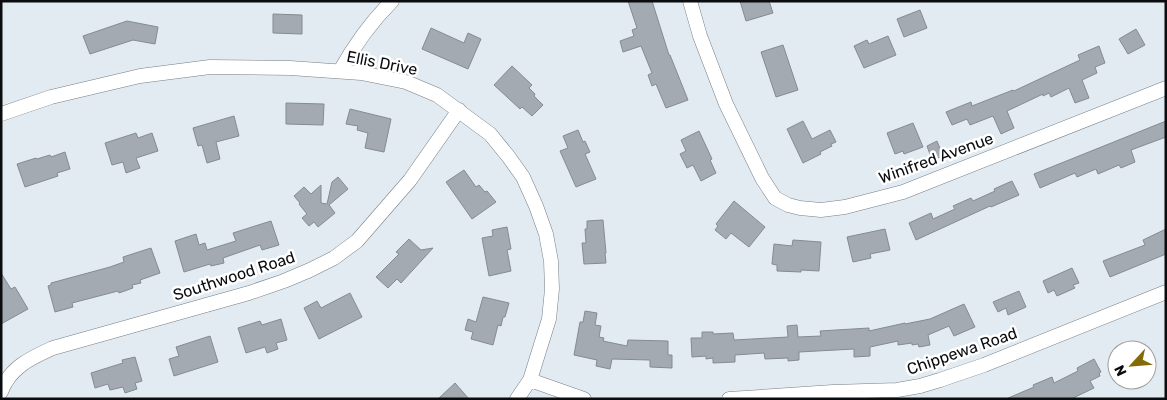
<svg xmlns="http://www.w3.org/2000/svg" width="1167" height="400" font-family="Rubik,sans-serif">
<rect width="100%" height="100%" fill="#e2eaf2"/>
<path fill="#a4aab2" stroke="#848b92" d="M628,1H652L669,55H670L688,100L666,108L656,84L652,86L648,75L652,73L641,46L623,52L620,41L634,36L632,30L637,28Z
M740,1H769L773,13L746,21Z
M920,10L927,28L904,37L897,19Z
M273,14L302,15V34L273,33Z
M127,21L158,27L155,44L133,40L90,54L83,36Z
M431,28L464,43L468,33L481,39L468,69L422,49Z
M1136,29L1145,45L1128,54L1119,39Z
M888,36L896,55L864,68L854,46L867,40L869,44Z
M783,45L798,90L776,97L761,52Z
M1099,46L1105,63L1095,67L1097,73L1082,80L1089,98L1075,103L1069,88L1051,97L1049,93L1043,96V94L1007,111L1014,128L1001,134L993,116L970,125L967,119L952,125L946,112L971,102L972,106L1013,90L1014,91L1080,60L1078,55Z
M512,66L532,85L529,88L535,94L534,96L543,105L532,116L522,107L520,109L494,85Z
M286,103L324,104L323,125L286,124Z
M350,109L391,119L384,152L365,148L368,133L357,130L358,126L346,124Z
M234,116L239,136L216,142L220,159L207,163L202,145L198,146L193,128Z
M803,121L812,139L830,130L836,142L831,144L832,146L820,152L821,154L803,163L787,129Z
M1166,121V137L1131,150L1135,162L1121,168L1119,165L1098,174L1096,169L1077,177L1075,173L1040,188L1034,174Z
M913,123L923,147L904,154L903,151L895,154L887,133Z
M578,130L583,142L585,141L590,152L585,154L596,179L576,187L560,151L568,148L563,136Z
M699,131L712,159L710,160L716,173L701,181L693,165L687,168L680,154L686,151L681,140Z
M136,133L138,138L152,133L158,151L136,158L140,168L126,173L123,162L112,165L105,143Z
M937,141L943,156L932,160L927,146Z
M65,152L70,169L57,173L58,176L25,187L17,164L36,158L37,159L50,155L51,157Z
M464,170L476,187L479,185L485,192L487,191L496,202L472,219L446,182Z
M338,177L348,189L329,205L335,213L318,227L314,222L309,226L302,218L307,214L299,204L300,203L294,196L304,187L311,194L321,185V203L327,204L332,182Z
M1012,181L1019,195L991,207L990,206L916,240L909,223L931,213L933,219L955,209L953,206L971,198L973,201L995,191L994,189Z
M734,201L765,227L749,247L731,233L726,239L715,230L718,226L716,224Z
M603,220L606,253H605L606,263L584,264L582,243H586L585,229H587V221Z
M271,221L279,245L262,250L260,245L223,258L224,263L211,266L210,264L184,272L175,241L196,234L199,245L205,243L207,250L236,241L233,233Z
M507,227L511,249L507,250L511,271L489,276L482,238L493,236L492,230Z
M885,229L890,250L870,254L871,258L853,262L847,237Z
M1166,229V254L1110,277L1103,261L1145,245L1143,240Z
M409,239L421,250L433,248L401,283L397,279L388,288L376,277L399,254L396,252Z
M793,240L821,242L819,271L801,270V272L777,271V265L772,264L774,244L792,246Z
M151,248L160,273L140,280L141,283L132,285L133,288L119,293L118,291L72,303L73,307L55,312L48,286L51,285V283L110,267L124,262L123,257Z
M1072,268L1079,283L1073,285L1075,288L1057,296L1054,290L1048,293L1043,281Z
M1,273L11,289L15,287L28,309L1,324Z
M1019,291L1026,307L1008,315L1006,308L998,312L993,302Z
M350,293L362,317L319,339L304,308L317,301L321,308Z
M483,297L509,303L505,317H503L501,326L498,325L493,345L471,339L473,332L465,330L468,319L476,322Z
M964,304L975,327L954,336L949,326L928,335L930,345L919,347L918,344L912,345V343L898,345V341L870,347V356L854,357V349L799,352V360L788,361V358L765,359L764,353L735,355V362L713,363V358L706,359V356L692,357L691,338H702V332H713V334L733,333L734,340L788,337L787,326L797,325L798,337L821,336L820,331L869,328V331L905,323V324L930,319Z
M585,311L597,313L595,325L601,326L599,337L604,338L603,341L627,346L628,340L668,341V355H672V368L650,367V360L612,359L610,369L596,366L597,360L574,355L580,322H583Z
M281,319L287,340L276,343L278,349L267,353L265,347L246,353L238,328L260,321L262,325Z
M210,336L218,362L174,376L169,359L179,356L176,347Z
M135,357L142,381L135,383L137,389L125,393L123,387L110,390L108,384L95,388L91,373L123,363L122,360Z
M1094,359L1101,372L1099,373L1100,376L1090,381L1094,388L1071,399H1006L1034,387L1033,385L1052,377L1054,383L1078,371L1077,368Z
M455,383L469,399H438Z"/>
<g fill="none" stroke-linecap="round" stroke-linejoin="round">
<g stroke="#787f86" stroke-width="15">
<path id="minor" d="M690,1L700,36L726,104L762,178L775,198L788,205L800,208L821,210L845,207L903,192L1166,88
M340,71C354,46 371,22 392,1
M1,114L51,97L140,76L210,67L290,68L361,73L406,82L437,95L490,134L508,156L523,177L536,206L546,234L551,261L552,289L549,319L530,380L517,399
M530,380L584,399
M1,392C10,367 31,358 53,348L249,293L284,281L310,270L334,258L357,241L410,180L459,110
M729,399L833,392L897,390L920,386L940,380L984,365L1166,292"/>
</g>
<use href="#minor" stroke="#fff" stroke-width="14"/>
</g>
<g text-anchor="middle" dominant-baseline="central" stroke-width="5" stroke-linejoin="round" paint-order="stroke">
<g font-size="16" fill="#0a0c0f" stroke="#fff">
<text transform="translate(382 63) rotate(11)">Ellis Drive</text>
<text transform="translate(936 158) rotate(-20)">Winifred Avenue</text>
<text transform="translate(234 276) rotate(-18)">Southwood Road</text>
<text transform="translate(962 351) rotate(-19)">Chippewa Road</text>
</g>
</g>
<rect width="1167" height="400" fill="none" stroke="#0a0c0f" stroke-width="5"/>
<g transform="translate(1132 365) rotate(244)"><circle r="24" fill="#ffffff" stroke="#9d9e9f"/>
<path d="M0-4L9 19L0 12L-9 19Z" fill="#836b06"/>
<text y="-8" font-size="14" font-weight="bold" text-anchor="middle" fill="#0a0c0f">N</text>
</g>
</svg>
